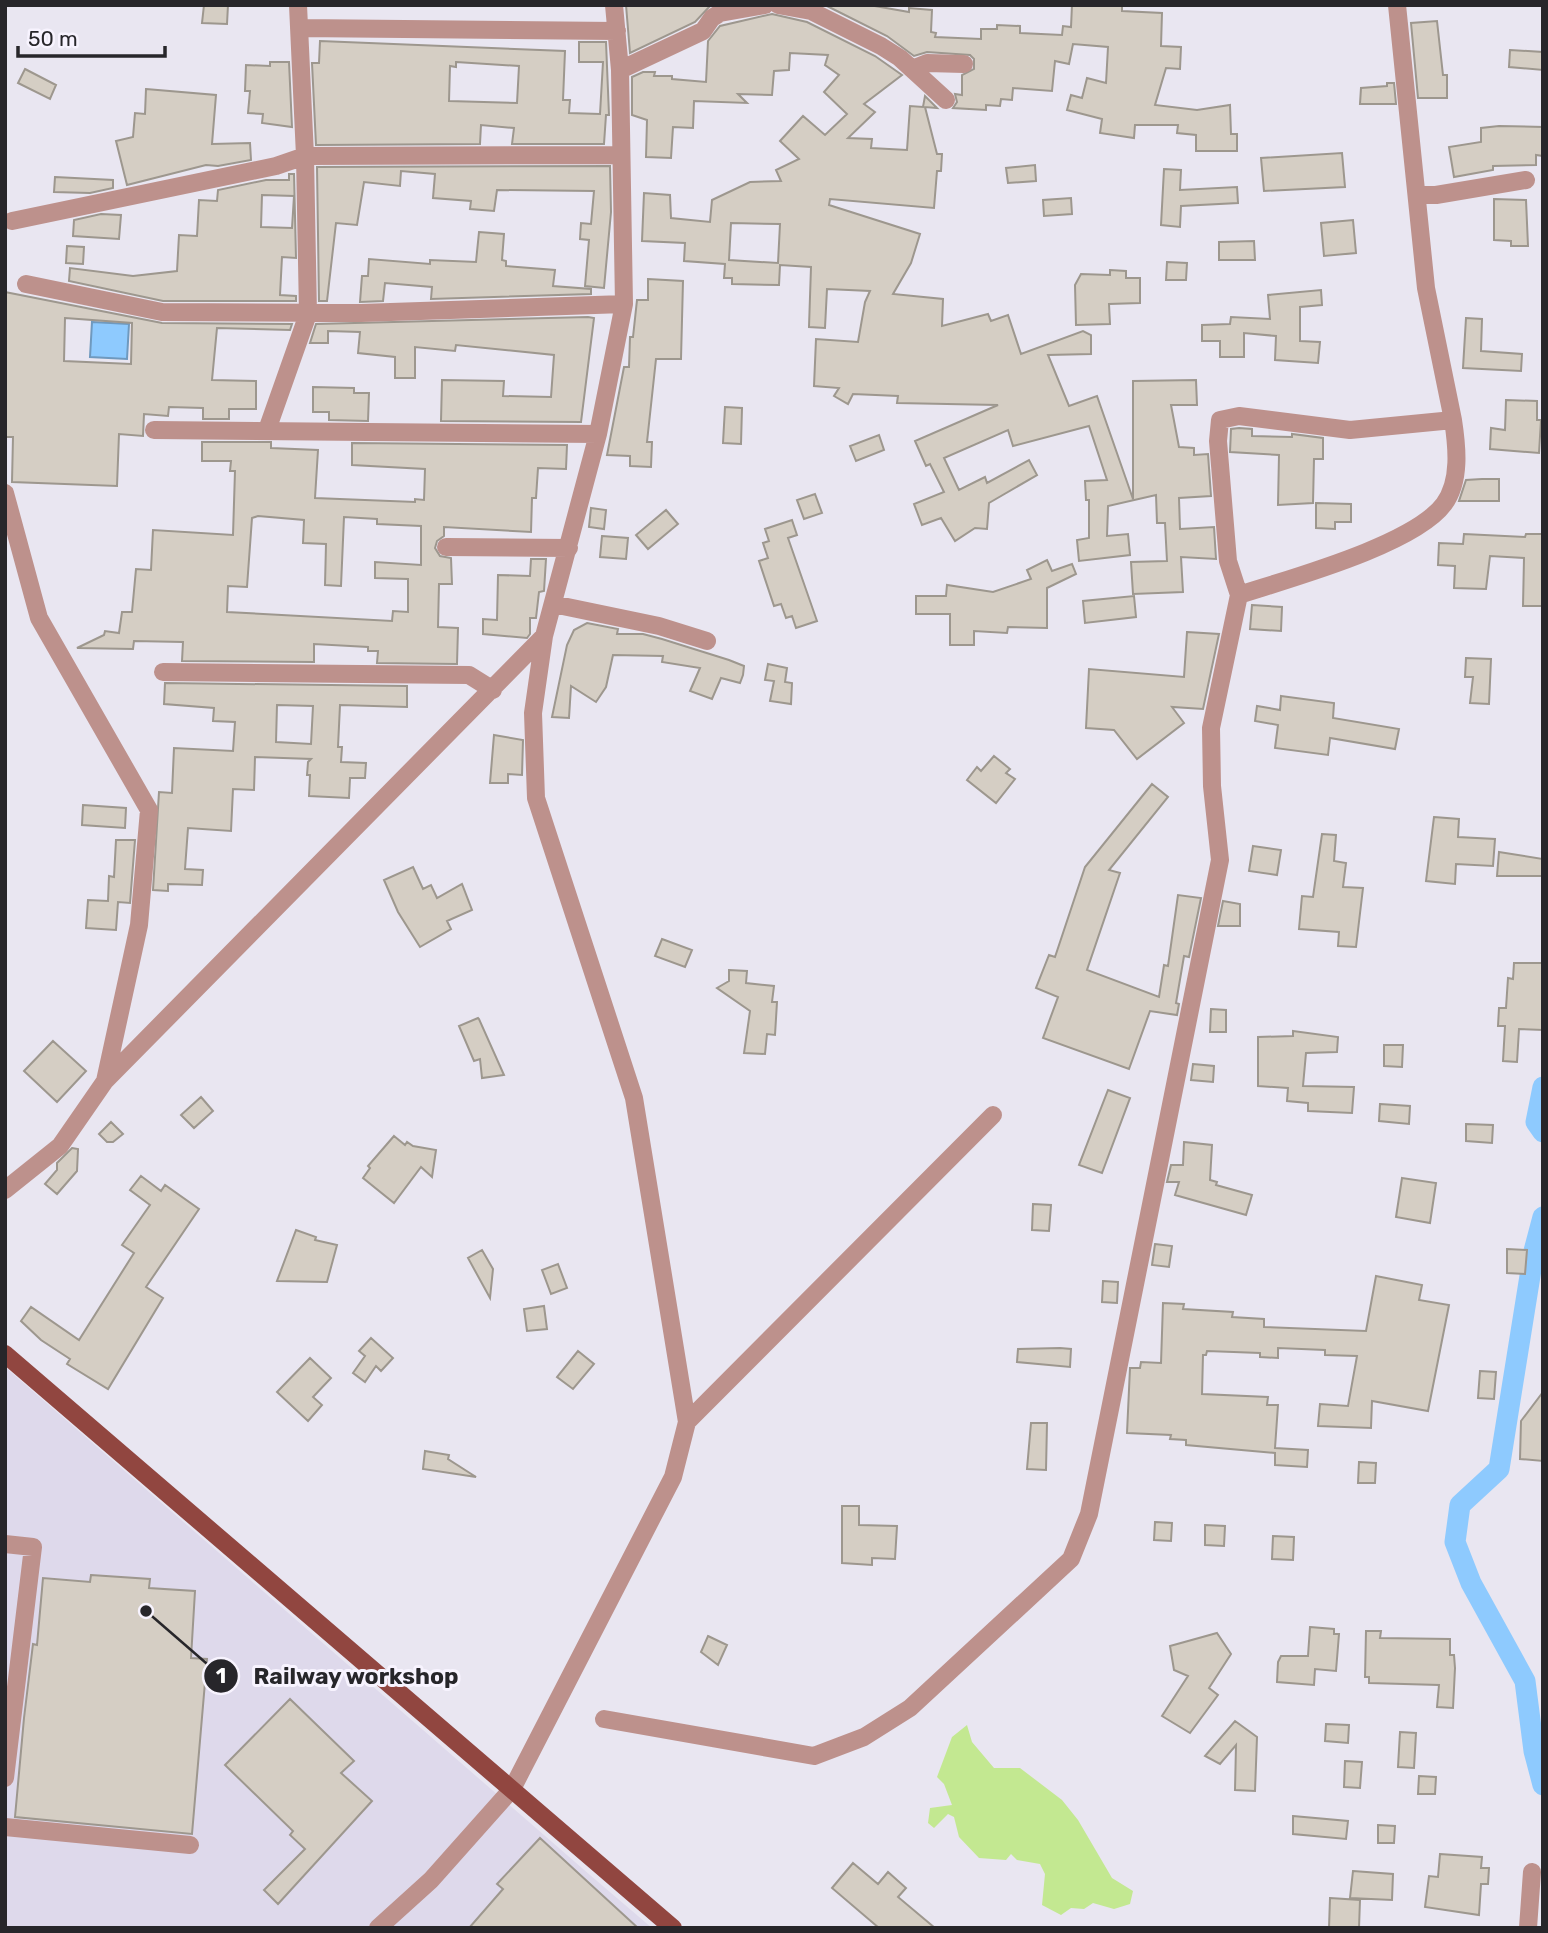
<svg xmlns="http://www.w3.org/2000/svg" width="1548" height="1933" font-family="Rubik,sans-serif">
<rect width="100%" height="100%" fill="#e9e6f1"/>
<path fill="#ded9eb" d="M5,1367L590,1875L652,1928H5Z"/>
<path fill="#c3e891" d="M967,1725L972,1742L994,1768H1020L1062,1800L1078,1820L1112,1878L1133,1891L1130,1904L1114,1909L1093,1903L1084,1909L1071,1908L1061,1915L1042,1905L1045,1874L1040,1864L1017,1860L1011,1854L1006,1860L979,1858L959,1837L954,1817L948,1814L934,1828L928,1823L930,1808L952,1805L944,1784L937,1777L952,1737Z"/>
<path fill="#8ecafe" stroke="#6f99be" stroke-width="2" d="M92,322L129,324L127,359L90,357Z"/>
<g fill="none" stroke-linecap="round" stroke-linejoin="round">
<path stroke="#8ecafe" stroke-width="21" d="M1543,1087L1536,1122L1543,1132
M1543,1217L1534,1251L1499,1469L1460,1505L1455,1542L1471,1583L1525,1681L1534,1751L1543,1785"/>
</g>
<path fill="#d5cec4" stroke="#9d978e" stroke-width="2" fill-rule="evenodd" d="M204,5H228L227,24L202,23Z
M626,5H711L695,22L630,53Z
M825,5H869L909,12V8L932,10L931,32L936,33L935,37L981,39V29H997V25L1020,26V33L1062,35L1063,26L1071,27L1072,5H1122V11L1162,13L1161,46L1181,47L1180,69L1166,68L1155,105L1197,110L1230,105L1231,134H1237V151H1196V135L1177,133L1178,125H1135L1134,138L1100,133L1102,119L1067,110L1071,95L1082,98L1087,78L1106,83L1108,47L1073,44L1069,64L1055,61L1052,91L1013,88L1012,100L1001,99L1000,106L986,105V110L953,108L957,102L955,94L962,95V75L974,69V59L970,55L927,52L914,56L887,36Z
M772,14L807,22L875,56L902,75L864,104L875,112L848,138L872,139L871,148L907,150L910,106L923,107L925,96L937,108L925,107L937,154H942L941,171H937L934,208L830,199L829,205L920,234L911,263L893,294L943,299L942,326L988,314L991,321L1008,315L1021,354L1083,331L1091,335V354L1048,355L1069,406L1097,396L1133,499V381L1196,380L1197,405H1171L1179,447L1194,448V455L1208,454L1211,496L1179,498L1180,529L1214,527L1216,559L1181,557L1183,592L1133,594L1131,562L1167,561L1165,523H1157L1156,495L1108,506L1107,536L1128,534L1130,555L1079,561L1077,540L1089,538V500H1086L1085,481L1107,480L1089,426L1013,446L1008,430L944,458L959,490L985,477L987,483L1029,460L1037,475L989,503L987,529L975,528L955,541L941,518L922,525L914,504L944,492L930,464L926,466L915,441L998,405L897,403L898,396L853,394L848,404L834,396L839,388L814,386L816,339L858,342L865,302L870,291L827,289L825,328L809,327L811,267L780,265L779,285L732,284V278H724L725,264L684,261L685,243L642,241L644,193L670,195L671,218L710,222L712,200L750,182L781,181L776,170L799,159L780,141L803,116L825,135L847,114L824,92L839,75L825,65L828,55L790,53L789,70L774,71L772,95L738,94L747,103L694,101L693,128L673,127L671,158L646,157L647,120L632,115V77L643,72H655L654,76H672V79L706,82L708,41L720,26ZM731,223L780,224L778,263L729,260Z
M1437,21L1443,75H1447V98H1418L1411,23Z
M320,41L565,51L563,100H570L569,113L600,114L603,62H579V42H606L609,115H606L604,144H512L514,128L481,125L480,144L316,145L312,63H319ZM456,62L519,66L517,103L449,101L450,66L456,67Z
M1510,50L1543,52V70L1509,67Z
M270,62H289L292,127L262,123L263,114L248,113L250,91H245L246,65L270,66Z
M25,69L56,85L50,99L18,83Z
M1387,83H1394L1396,104H1360L1361,88L1387,86Z
M146,89L216,95L212,144L250,143L251,160L218,166L206,165L127,185L116,141L133,137L135,113L145,114Z
M1499,126L1543,127V156L1536,155V165L1493,166V170L1454,177L1449,147L1481,142V128Z
M1342,153L1345,187L1264,191L1261,158Z
M1035,165L1036,181L1008,183L1006,168Z
M610,166L611,212L604,288L585,286L589,240L580,239L581,223L591,224L594,191L497,190L494,211L470,209L471,201L433,198L435,174L401,171L400,186L364,182L357,225L336,223L327,301H319L317,167Z
M1164,169L1181,170L1180,190L1237,187L1238,203L1181,206L1180,227L1161,225Z
M289,174H294L296,258L282,257L280,295L296,296V301H163L69,281L70,268L133,276L177,271L179,235L197,236L199,200L217,201L218,190L266,180H289ZM262,195L294,196L292,228L261,227Z
M55,177L113,180V188L90,193L54,192Z
M1071,198L1072,214L1044,216L1043,200Z
M1494,199L1526,200L1528,246H1511V241L1494,240Z
M101,214L121,215L119,239L73,236L74,220Z
M1353,220L1356,253L1324,256L1321,223Z
M479,232L504,234L502,260L506,261V266L555,270L553,286L591,289V294L431,299L432,287L385,283L383,301L360,302L362,276H368L369,259L430,264V260L476,262Z
M1254,241L1255,260H1219V242Z
M67,246L84,247L83,264L66,263Z
M1167,262L1187,263L1186,280H1166Z
M1110,270L1126,271V278H1140V303L1109,304L1110,324L1076,325L1075,285L1081,274L1110,275Z
M648,279L683,281L681,359H656L647,442H652L651,467L630,466V456L607,455L624,367H629L630,337H633L637,300H648Z
M1321,290L1322,305L1300,307V341L1320,342L1318,363L1275,360L1276,336L1244,333V357H1220V341H1202V325L1230,324L1231,317L1270,319L1268,295Z
M5,292L162,323L292,324L290,330L217,328L212,380L256,381V409H229V419H203V408L169,407L168,416L144,414L143,436L119,434L117,486L12,482L13,437H5ZM65,318L132,323L131,364L64,361Z
M588,317L594,318L581,422L441,421L442,380L504,381L503,396L551,397L554,355L456,345L455,351L415,347V378H395V357L358,353L360,332L328,331V343H310L316,324Z
M1466,318L1482,319L1481,351L1522,354L1521,371L1463,368Z
M313,387L354,388V393H369L368,421L329,420V412H313Z
M1506,400L1537,401V420H1541L1539,453L1490,449L1491,428L1505,430Z
M725,407L742,408L741,444L723,443Z
M1239,428L1252,429V436L1292,437V434L1323,438V459H1314L1313,503L1278,505L1279,455L1230,452L1231,429Z
M879,435L884,450L856,461L850,446Z
M202,442H271V448L318,450L315,498L415,502V499L424,500L425,469L352,465V443L567,445L566,469L538,468L536,498H532L531,532L444,527V536L437,541L435,548L440,556L451,558L452,584H439L438,627L458,628L457,664L377,663L378,651H368V647L314,644V662L182,661L183,642L134,641L133,649L77,648L104,635L105,631L119,633L122,612H132L136,569L151,570L153,530L233,535L235,471H230L231,461H202ZM258,516L304,520L303,543L326,544L325,585L341,586L344,517L377,519V524L421,526V565L375,562V578L408,579V612L393,611L392,621L227,612L228,586L247,587L252,518Z
M1482,479H1499V501H1459L1466,480Z
M815,494L822,513L804,519L797,500Z
M1316,503L1351,504V522H1335V529L1316,528Z
M591,508L606,510L604,529L589,527Z
M666,510L678,524L648,549L636,535Z
M792,520L797,535L788,538L817,621L796,628L792,616L786,618L781,604L774,606L759,561L768,558L763,543L769,541L765,529Z
M1464,534L1525,537L1526,534H1543V606H1523L1524,558L1490,556L1486,589L1454,588L1455,566L1438,565L1439,543L1463,544Z
M602,536L628,538L626,559L600,557Z
M531,559H546L544,591L539,592L536,618H530V634L527,638L483,634V619L497,620L498,575L530,576Z
M1047,560L1052,571L1072,564L1076,574L1047,588V628L1008,627L1007,633L974,631V645H950V614H916V596H946L947,585L993,592L1031,579L1027,570Z
M1134,596L1136,617L1085,623L1083,601Z
M1252,605L1282,607L1281,631L1250,629Z
M587,623L618,629L617,634H643L662,639L729,660L744,666L743,675L740,683L721,678L712,699L690,691L700,668L662,662L663,656L613,655L606,687L596,702L571,686L569,718L552,717L567,645L574,630Z
M1187,632L1219,634L1203,709L1172,707L1184,723L1137,759L1114,730L1086,728L1089,669L1184,677Z
M1466,658L1491,659L1489,704L1470,703L1473,677H1465Z
M768,664L787,668L785,682L792,683L791,704L770,701L774,681L765,680Z
M165,683L407,686V707L340,705L338,747H342L341,762L366,763L365,778H350L349,798L309,796L310,775H307L308,762L311,759L255,757L254,790L233,789L231,831L188,828L185,869L203,870L202,885L168,884V891L153,890L159,792L172,793L174,748L233,751L235,722L213,721L214,708L164,704ZM277,705L313,706L311,744L276,742Z
M1281,696L1334,703L1333,718L1399,729L1395,749L1330,738L1328,755L1275,748L1278,725L1255,721L1257,706L1280,710Z
M494,735L523,740L522,775L508,774V783H490Z
M994,756L1010,769L1006,773L1015,779L996,803L967,780L977,767L981,771Z
M1152,784L1168,797L1109,870L1120,873L1087,970L1159,997L1164,965L1168,966L1178,895L1201,898L1189,957L1184,956L1176,1003L1179,1004L1177,1015L1150,1011L1129,1069L1043,1038L1058,997L1036,988L1049,955L1055,957L1085,867Z
M83,805L126,808L125,828L82,825Z
M1434,817L1459,819L1458,837L1495,839L1493,866L1456,864L1455,884L1426,881Z
M1322,834L1336,835L1334,861L1346,863L1343,887L1363,888L1356,947L1338,946L1339,932L1299,929L1302,896L1313,897Z
M116,840H135L130,903L118,902L116,930L86,928L88,900L108,901L109,876L114,877Z
M1253,846L1281,850L1277,875L1249,871Z
M1499,852L1543,859V876H1497Z
M413,867L423,889L431,885L437,898L462,884L472,910L447,921L451,929L420,947L398,912L384,880Z
M1223,901L1240,904V926H1218Z
M662,939L692,950L685,967L655,956Z
M1514,963H1543V1030L1519,1029L1517,1062L1503,1061L1505,1026H1498L1499,1008H1506L1508,978L1513,979Z
M729,970L747,971L746,983L774,986L772,1002H777L775,1035L767,1034L765,1054L744,1053L750,1011L717,988L729,981Z
M1211,1009L1226,1010V1032H1210Z
M478,1018L479,1019L504,1075L482,1078L480,1059L474,1061L459,1026Z
M1293,1031L1338,1037L1337,1052L1306,1053L1303,1086L1354,1087L1352,1113L1308,1111V1103L1287,1101L1288,1088L1258,1086V1037L1293,1036Z
M53,1041L86,1071L57,1102L24,1071Z
M1384,1045H1403L1402,1067L1384,1066Z
M1193,1064L1214,1066L1213,1082L1191,1080Z
M1108,1090L1130,1098L1102,1173L1079,1165Z
M201,1097L213,1111L194,1128L181,1115Z
M1380,1104L1410,1106L1409,1124L1379,1121Z
M111,1122L123,1134L113,1142H107L99,1134Z
M1466,1124L1493,1125L1492,1143L1466,1141Z
M394,1136L405,1145L407,1142L413,1146L436,1150L432,1177L421,1167L394,1203L363,1178L370,1168L368,1166Z
M1184,1142L1212,1145L1210,1180L1217,1182L1216,1185L1252,1195L1246,1215L1175,1195L1179,1182H1167L1171,1165H1183Z
M72,1148L78,1149L77,1171L57,1194L45,1184L57,1170V1163Z
M141,1176L161,1191L165,1185L199,1209L146,1287L163,1298L108,1389L67,1364L70,1359L41,1340L21,1321L31,1307L79,1340L134,1253L122,1245L150,1205L130,1190Z
M1402,1178L1436,1183L1430,1223L1396,1217Z
M1033,1204L1051,1205L1049,1231L1032,1230Z
M296,1230L316,1237L315,1240L337,1245L327,1282L277,1281Z
M1155,1244L1172,1246L1169,1267L1152,1265Z
M1507,1249L1527,1250L1525,1274L1507,1273Z
M482,1250L493,1269L490,1298L468,1258Z
M558,1264L567,1288L551,1294L542,1270Z
M1376,1276L1422,1285L1419,1300L1449,1305L1428,1411L1372,1401L1371,1428L1318,1426L1320,1404L1348,1406L1357,1356L1325,1355V1350L1278,1348V1358L1260,1357V1353L1207,1351L1206,1355H1203L1202,1394L1268,1397L1267,1405H1278L1275,1448L1308,1450L1307,1467L1275,1465V1453L1186,1445V1440L1170,1439L1171,1435L1127,1433L1130,1368H1140L1141,1362L1161,1363L1163,1303L1184,1304L1183,1309L1233,1312L1232,1317L1264,1319V1327L1366,1331Z
M1103,1281L1118,1282L1117,1303L1102,1302Z
M544,1306L547,1329L527,1331L524,1309Z
M371,1338L393,1358L381,1371L376,1366L365,1382L353,1373L365,1356L359,1351Z
M1060,1348L1071,1349L1070,1367L1017,1362L1018,1349Z
M578,1351L594,1364L573,1389L557,1377Z
M310,1358L331,1378L313,1397L322,1405L308,1421L277,1392Z
M1480,1371L1496,1372L1494,1399L1478,1398Z
M1543,1392V1461L1520,1459L1521,1421Z
M1031,1423H1047L1046,1470L1027,1469Z
M425,1451L449,1455L448,1459L476,1477L423,1469Z
M1359,1462L1376,1463L1375,1483H1358Z
M842,1506H859V1525L897,1526L895,1559L872,1558V1565L842,1563Z
M1155,1522L1172,1523L1171,1541L1154,1540Z
M1205,1525L1225,1526L1224,1546L1205,1545Z
M1273,1536L1294,1537L1293,1560L1272,1559Z
M91,1575L150,1579L149,1588L195,1591L191,1658L207,1659L192,1834L15,1817L24,1718L33,1644L37,1645L43,1578L90,1582Z
M1310,1627L1334,1629V1634H1339L1336,1671L1315,1669L1314,1685L1277,1682L1278,1662L1281,1656H1308Z
M1366,1631H1381L1380,1638L1450,1639V1655H1454L1455,1668L1453,1708L1437,1707L1439,1685L1369,1683V1677H1365Z
M1217,1633L1231,1654L1209,1688L1218,1695L1190,1733L1162,1716L1188,1676L1174,1670L1170,1646Z
M708,1636L727,1645L718,1665L701,1652Z
M290,1699L354,1761L341,1773L372,1801L278,1904L264,1890L305,1849L290,1835L293,1831L225,1765Z
M1235,1721L1257,1737L1255,1791L1235,1790L1236,1745L1220,1764L1205,1756Z
M1326,1724L1349,1725L1348,1743L1325,1741Z
M1400,1732L1416,1733L1414,1768L1398,1767Z
M1345,1761L1362,1762L1360,1788L1344,1787Z
M1419,1776L1436,1777L1435,1794H1418Z
M1293,1816L1348,1821L1346,1839L1293,1834Z
M1378,1825L1395,1826L1394,1843H1378Z
M540,1838L638,1928H469L503,1889L497,1884Z
M1440,1854L1482,1857L1481,1868H1489L1488,1884H1481L1479,1915L1425,1907L1429,1876L1438,1877Z
M853,1863L878,1884L888,1872L906,1888L898,1897L935,1928H879L832,1888Z
M1353,1871L1393,1874L1392,1900L1350,1898Z
M1330,1898L1360,1900L1359,1928H1329Z"/>
<g fill="none" stroke-linecap="round" stroke-linejoin="round">
<path stroke="#bd918c" stroke-width="18" d="M778,5L811,11L881,46L900,58L946,100
M1397,5L1426,288L1453,420
M299,28L617,31
M912,69L927,63L964,64
M620,70L703,31L712,18L720,13L765,5
M1418,195H1436L1526,180
M12,221L276,166L305,156L621,155
M26,284L162,312L361,313L624,304
M154,430L598,434
M267,430L308,314L305,156L298,5
M5,493L39,618L149,810L139,925L105,1081L60,1146L5,1190
M446,547L569,548
M553,604L659,626L707,641
M163,672L469,675L493,690
M105,1081L544,636
M687,1422L993,1115
M5,1544L33,1547L5,1778
M604,1719L814,1756L864,1737L910,1708L1071,1559L1089,1514L1220,860L1212,786L1211,728L1239,595L1228,561L1218,441L1220,420L1239,416L1350,430L1453,420C1457,446 1461,481 1444,504C1414,545 1288,579 1239,595
M5,1827L190,1845
M378,1928L431,1880L512,1789L673,1477L687,1422L634,1098L536,798L533,713L544,636L598,434L624,304L620,70L614,5
M1528,1928L1532,1872"/>
<path stroke="#914640" stroke-width="18" d="M5,1354L673,1928"/>
</g>
<path fill="none" stroke="#27262a" stroke-width="2.5" d="M146 1611L221 1676"/>
<g fill="#27262a" stroke="#f7f3fe" stroke-width="2.5">
<circle cx="146" cy="1611" r="7"/>
<circle cx="221" cy="1676" r="18"/>
</g>
<g font-size="21" text-anchor="middle" font-weight="bold" fill="#fff">
<text x="221" y="1683">1</text>
</g>
<g font-size="23" text-anchor="middle" font-weight="bold" fill="#27262a" stroke="#f7f3fe" stroke-width="6" stroke-linejoin="round" paint-order="stroke">
<text x="356" y="1684">Railway workshop</text>
</g>
<rect width="1548" height="1933" fill="none" stroke="#27262a" stroke-width="14"/>
<path d="M18 46v10h147v-10" fill="none" stroke="#27262a" stroke-width="3.5"/>
<text x="28" y="46" font-size="21" fill="#27262a" stroke="#f7f3fe" stroke-width="5" paint-order="stroke">50 m</text>
</svg>
